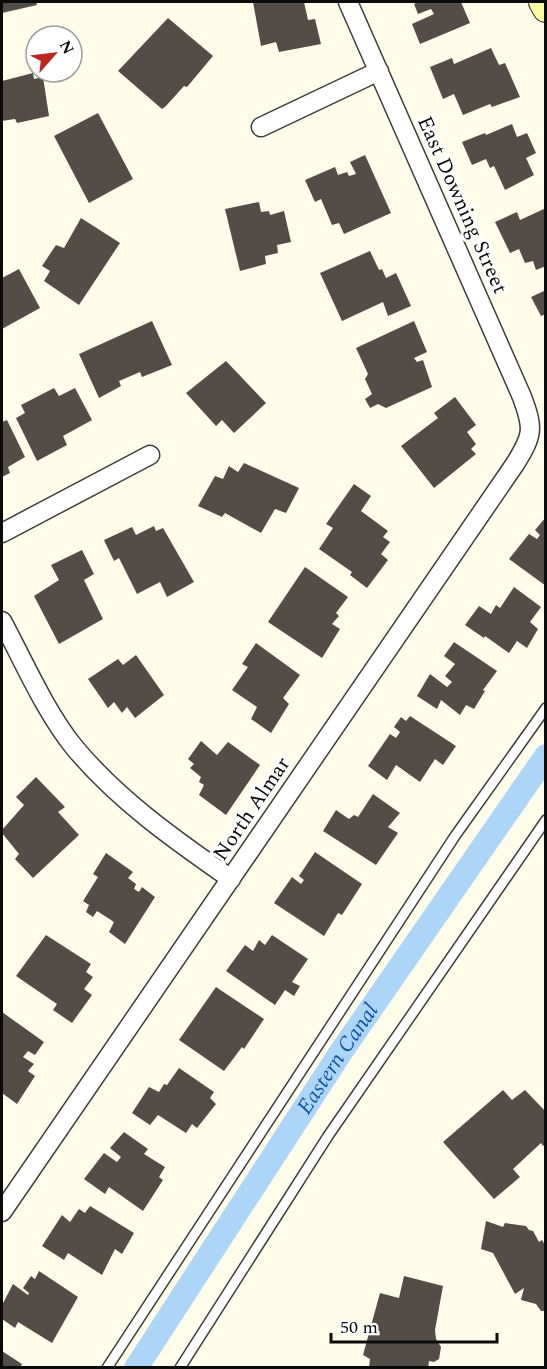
<svg xmlns="http://www.w3.org/2000/svg" width="547" height="1369" font-family="Spectral,serif">
<rect width="100%" height="100%" fill="#fffde9"/>
<g fill="none" stroke-linecap="round" stroke-linejoin="round">
<path stroke="#acd5f7" stroke-width="24" id="s1" d="M136,1368L341,1052L546,756"/>
</g>
<path fill="#544d47" d="M2,2H36L37,5L2,13Z
M253,2H304L308,20L315,19L321,44L279,52L276,42L261,46Z
M418,2H461L470,23L420,44L412,24L434,14L431,9L418,14L414,4Z
M168,18L213,56L187,87L184,86L166,106L162,109L118,71Z
M491,48L499,65L505,63L520,97L492,107L490,104L463,115L454,94L443,99L430,67L452,58L454,64Z
M33,73L34,79L43,77L49,116L17,123L15,119L2,121V81Z
M98,113L133,179L89,203L54,136Z
M512,124L517,137L527,133L536,153L526,158L534,175L505,190L494,166L490,168L486,159L472,165L462,142L485,133L486,135Z
M365,155L391,213L344,234L339,223L332,225L321,199L315,202L305,180L335,167L338,175L347,172L349,176L356,174L350,162Z
M259,202L261,212L269,211L270,215L284,211L291,242L277,245L278,253L265,256L266,264L240,271L225,209Z
M546,208V266L536,270L533,261L525,263L519,249L510,253L495,222L517,212L520,220Z
M81,218L120,243L79,305L44,281L50,271L42,266L56,245L64,248Z
M370,251L379,270L382,269L386,278L396,273L411,306L388,316L383,302L342,321L320,273Z
M19,269L40,308L2,329V278Z
M546,290V314L541,316L531,297Z
M152,321L172,365L142,377L140,372L119,381L121,386L99,398L79,354Z
M414,321L427,352L414,358L417,362L423,360L432,387L386,408L378,404L370,408L365,399L372,394L365,379L368,374L356,348Z
M226,361L266,403L234,433L222,420L216,426L186,393Z
M54,388L59,396L75,388L92,420L63,436L67,445L37,461L16,418L25,413L21,405Z
M455,397L476,425L467,432L476,444L471,449L476,454L434,488L401,446L438,418L434,413Z
M7,420L25,457L8,467L10,473L2,477V422Z
M244,463L299,488L286,513L275,509L261,533L225,513L222,517L198,506L215,476L223,479L229,466L238,472Z
M354,484L371,496L361,511L388,531L383,537L390,542L381,554L388,560L367,588L350,575L352,572L319,549L333,528L326,524Z
M546,517V586L509,559L529,534L537,539L540,535L535,530Z
M154,526L156,531L163,528L194,582L167,597L160,582L137,594L119,558L114,561L104,540L132,527L136,535Z
M82,550L94,574L84,580L103,619L59,644L34,596L59,580L51,565Z
M305,567L348,597L336,613L339,616L332,624L340,629L322,658L268,622Z
M514,587L541,607L530,622L538,629L527,648L517,641L509,653L485,636L484,638L465,625L479,606L491,614L496,605L500,608Z
M454,642L497,671L483,690L485,691L474,709L466,705L460,715L441,700L437,709L417,696L430,674L447,687L452,682L445,676L455,664L444,656Z
M256,643L300,675L283,698L289,704L271,733L251,719L257,707L232,690L248,667L242,664Z
M136,655L164,695L135,718L127,707L122,713L114,702L108,708L88,679L118,659L123,665Z
M410,716L456,746L443,765L435,759L420,782L396,765L387,780L368,766L390,734L396,738L400,732L394,727L401,717L406,721Z
M201,741L217,755L228,742L260,765L226,815L199,795L204,785L199,782L201,777L190,768L194,764L188,759Z
M36,777L65,807L58,812L79,835L33,878L15,859L19,854L2,833V830L24,805L16,797Z
M373,794L400,813L388,827L398,833L376,865L323,831L336,810L349,819L354,815L358,817Z
M315,852L362,884L342,915L338,913L324,936L274,903L292,877L301,884L304,880L299,876Z
M106,853L133,872L128,878L136,884L134,889L139,892L142,887L155,897L125,944L109,932L114,922L97,911L93,917L86,912L89,905L83,901L98,877L93,874Z
M46,935L91,964L86,972L93,977L84,989L92,995L72,1023L53,1010L57,1004L16,976Z
M272,935L308,959L292,982L300,986L294,996L285,990L275,1005L226,971L245,945L253,951L259,940L265,945Z
M216,987L264,1019L244,1049L242,1047L224,1071L179,1040Z
M2,1012L44,1042L35,1055L28,1051L23,1057L34,1064L28,1071L35,1076L17,1104L2,1093Z
M179,1068L214,1092L210,1098L216,1104L197,1128L192,1124L186,1133L158,1115L150,1125L132,1113L149,1087L159,1092L164,1084L167,1085Z
M503,1090L512,1100L525,1090L546,1112V1143L543,1146L541,1143L513,1169L520,1177L494,1199L443,1142Z
M124,1132L148,1149L144,1154L165,1167L159,1177L163,1180L143,1211L109,1187L105,1194L84,1179L104,1153L117,1162L121,1157L110,1148Z
M90,1206L134,1233L122,1254L115,1249L102,1275L68,1253L64,1260L42,1246L62,1215L70,1222L79,1209L85,1213Z
M486,1221L503,1227L505,1223L526,1226L529,1230L533,1231L539,1242L542,1240L546,1247V1311H541L536,1304L521,1300L524,1288L515,1294L493,1253L481,1249Z
M39,1271L78,1297L52,1343L18,1322L15,1328L2,1319V1305L13,1284L28,1295L29,1293L23,1288L31,1276L35,1279Z
M404,1276L443,1286L435,1330L436,1339L441,1347L439,1359L434,1362L429,1361L428,1368H369L370,1359L363,1355L380,1293L399,1298Z
M2,1351L22,1364L20,1368H2Z"/>
<g fill="none" stroke-linecap="round" stroke-linejoin="round">
<g stroke="#3e3e3e" stroke-width="12">
<path id="lane" d="M107,1368L455,836L546,708
M180,1368L328,1136L546,820"/>
</g>
<g stroke="#3e3e3e" stroke-width="21">
<path id="street" d="M261,127L379,71
M2,533L150,455
M2,621C24,662 45,711 74,747C118,800 175,840 231,879
M2,1212L515,464C533,435 534,429 522,397L348,2"/>
</g>
<g stroke="#2d2d2d" stroke-width="28">
<path id="secondary" d="M542,2L546,9"/>
</g>
<use href="#lane" stroke="#fff" stroke-width="9"/>
<use href="#street" stroke="#fff" stroke-width="18"/>
<use href="#secondary" stroke="#fffda4" stroke-width="26"/>
</g>
<g text-anchor="middle" dominant-baseline="central" stroke-width="6" stroke-linejoin="round" paint-order="stroke">
<g font-size="21" fill="#0b0b0b" stroke="#fff">
<text transform="translate(462 205) rotate(66)">East Downing Street</text>
<text transform="translate(252 809) rotate(-56)">North Almar</text>
</g>
<g font-size="22" font-style="italic" fill="#12559f" stroke="#fff">
<text stroke="none"><textPath href="#s1" startOffset="369">Eastern Canal</textPath></text>
</g>
</g>
<rect width="547" height="1369" fill="none" stroke="#0b0b0b" stroke-width="6"/>
<g transform="translate(54 54) rotate(62)"><circle r="28" fill="#ffffff" stroke="#9d9d9d" stroke-width="1.5"/>
<path d="M0-4.5L10 22L0 15L-10 22Z" fill="#bd2720"/>
<text y="-9" font-size="16" font-weight="bold" text-anchor="middle" fill="#0b0b0b">N</text>
</g>
<path d="M331 1333v9h166v-9" fill="none" stroke="#0b0b0b" stroke-width="3"/>
<text x="340" y="1333" font-size="18" fill="#0b0b0b" stroke="#ffffff" stroke-width="4.5" paint-order="stroke">50 m</text>
</svg>
